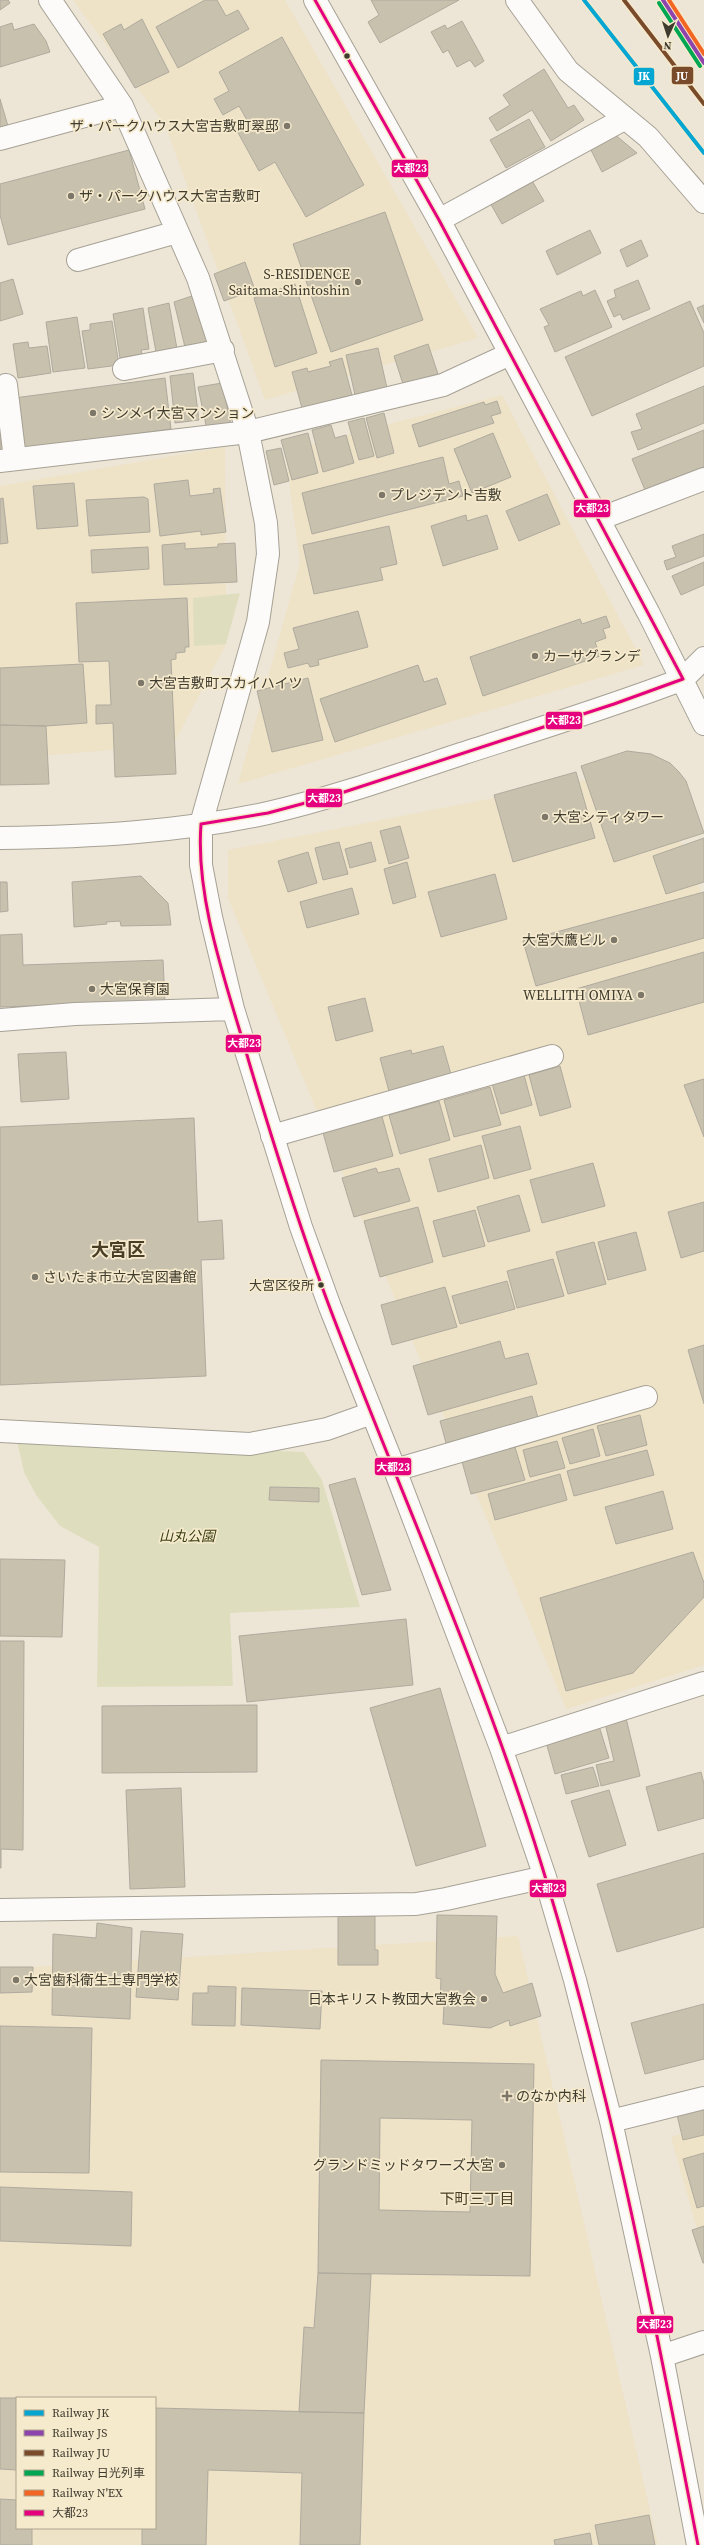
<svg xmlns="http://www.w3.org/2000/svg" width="704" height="2545" font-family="'Source Serif 4','Noto Sans JP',serif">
<rect width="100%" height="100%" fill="#ede6d6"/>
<path fill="#eee2c7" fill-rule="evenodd" d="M73,0H285L478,338L265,400L165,125Z
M502,395L644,665L238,784L300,563L285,451Z
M225,447L226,644L173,745L0,759V486Z
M651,767L704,899V1665L566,1709L228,898V850Z
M518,1936L658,2545H0V1969ZM17,2398H155V2528H17Z
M704,2127V2254L671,2137Z"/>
<path fill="#dedebf" d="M240,593L226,644L194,646L193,598Z
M17,1441L304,1452L322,1480L360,1607L230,1613L233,1686L97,1687L99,1547L60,1526L36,1495L24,1472Z"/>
<path fill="#c8c1ae" stroke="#afaa9e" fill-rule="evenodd" d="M0,0H8L10,3L0,10Z
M205,0H217L226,16L238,10L249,29L178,68L156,27Z
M371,0H459L380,43L368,22L379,15Z
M142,19L169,72L135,88L103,34L121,24L124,30Z
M462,21L484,61L475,67L470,60L457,67L448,50L443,53L431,32L445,25L447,29Z
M12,23L14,30L34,24L46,41L50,52L0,67V27Z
M282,37L364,185L306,217L275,162L259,171L236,129L248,122L239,106L223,115L214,99L229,91L219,72Z
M544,69L568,108L574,105L584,120L551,141L532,110L497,131L489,118L510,105L503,95Z
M0,99L8,126L0,128Z
M529,119L545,147L506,168L490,140Z
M613,133L637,153L602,172L589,146Z
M129,150L145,209L8,245L0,215V184Z
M531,179L544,201L502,224L489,201Z
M385,212L423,320L331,352L293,244Z
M590,230L601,253L557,275L546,251Z
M641,240L648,256L627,267L620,250Z
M245,262L255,290L224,301L214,274Z
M13,279L23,314L0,321V283Z
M638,280L650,309L623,320L620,314L614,317L607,301L616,297L614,290Z
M295,284L317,353L275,367L254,298Z
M595,290L612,327L555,352L544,327L549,325L540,309L581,291L583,296Z
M192,296L211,346L186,351L174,302Z
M690,301L704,333V366L592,416L565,357Z
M169,303L177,349L156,352L148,308Z
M704,305V323L697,308Z
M143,308L149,349L141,350L142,354L120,358L113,314Z
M77,317L85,368L53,372L46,322Z
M112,321L119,365L88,369L82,331L90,330V324Z
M28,342L29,348L47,346L51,373L18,378L13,344Z
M428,344L438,374L403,384L394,356Z
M378,348L387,388L355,395L346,355Z
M342,358L352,395L302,408L292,372L307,368L308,372L331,366L329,362Z
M193,373L199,420L175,423L170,376Z
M165,378L171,429L21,449L14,398Z
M222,383L231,425L207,430L198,387Z
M704,386V423L638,450L631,432L642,429L636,414Z
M497,401L501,413L491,416L494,423L419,447L412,425L484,402L485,405Z
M384,413L394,453L377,458L366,418Z
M364,418L374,456L359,460L348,422Z
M331,425L335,438L346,435L354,463L323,472L312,430Z
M0,426L6,452H0Z
M704,430V467L645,490L632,459Z
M308,433L318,473L292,480L281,440Z
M493,433L511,477L472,493L454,449Z
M281,448L289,481L274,485L266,451Z
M443,457L449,484L459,481L463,496L312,534L302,493Z
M188,480L190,496L214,493L213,489L220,488L226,532L201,535V531L160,536L154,484Z
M74,483L78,526L37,529L33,486Z
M547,494L560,524L519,541L506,511Z
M144,497L148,499L150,532L89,536L86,500Z
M3,498L8,543L0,544V499Z
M466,515L467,521L487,515L498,549L443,566L431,526Z
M389,526L397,564L380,568L383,580L314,594L303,545Z
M704,534V556L667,570L664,561L676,557L672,546Z
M185,543V549L218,547V544L235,543L237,582L164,585L162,545Z
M148,547L149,569L92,573L91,550Z
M704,562V585L681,595L672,576Z
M187,598L189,647H185V652L176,653V659L171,660L176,774L115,777L113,723L96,724V705H111L109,661L79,662L76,603Z
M358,611L368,647L318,660L319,665L310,667L308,663L288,668L284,653L299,649L293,628Z
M606,616L610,627L603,629L606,638L595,642L600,656L483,696L470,657L580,619L582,624Z
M83,664L87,723L46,726L0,725V668Z
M418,665L424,682L437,678L446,704L335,742L320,699Z
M308,678L323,740L272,752L257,691Z
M0,725L46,726L49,784L0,785Z
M627,751L651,754L670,763L679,772L686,781L704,833L614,862L581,766Z
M576,772L595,838L513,862L494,795Z
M400,826L409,858L389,864L380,831Z
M704,838V882L666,894L653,856Z
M339,842L348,874L323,880L315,848Z
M371,842L376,861L350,868L345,849Z
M308,852L317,883L288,892L278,861Z
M407,862L416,897L393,904L384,869Z
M495,874L507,919L441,937L428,892Z
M141,876L168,903L171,925L121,926L120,921L106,922L107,924L74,927L72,882Z
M0,882H7L8,911L0,912Z
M352,888L359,914L307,928L300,902Z
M704,892V938L536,986L523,941Z
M22,934L23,965L163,960L165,1001L0,1007V935Z
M704,952V1002L588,1035L576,989Z
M365,998L373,1031L336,1041L328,1007Z
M443,1046L452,1078L390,1095L380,1058L411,1050L412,1054Z
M66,1052L69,1099L21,1102L18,1054Z
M560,1066L571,1107L540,1116L529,1075Z
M523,1071L532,1105L501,1114L491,1080Z
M704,1079V1137L684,1085Z
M490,1087L501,1125L454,1137L444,1100Z
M439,1101L450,1140L400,1154L389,1115Z
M381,1113L393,1156L334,1172L322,1129Z
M194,1118L198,1222L222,1220L224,1259L201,1260L206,1376L0,1385V1127Z
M520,1126L531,1169L494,1179L482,1136Z
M481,1145L489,1178L438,1192L429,1159Z
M593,1163L605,1206L542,1223L530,1180Z
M376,1168L378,1173L399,1168L410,1201L354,1217L342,1178Z
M519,1195L530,1231L488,1242L477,1207Z
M704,1202V1251L681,1258L668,1212Z
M418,1207L433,1262L380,1277L364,1221Z
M475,1210L485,1246L443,1257L433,1221Z
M636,1232L646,1270L608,1280L598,1242Z
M594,1242L606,1284L568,1294L556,1252Z
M553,1259L564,1296L517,1308L507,1271Z
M507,1281L515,1309L460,1324L452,1296Z
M445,1287L457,1327L392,1345L381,1305Z
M500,1341L505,1359L528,1353L537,1384L428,1415L413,1366Z
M704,1345V1404L688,1350Z
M532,1396L538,1418L446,1443L440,1421Z
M640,1415L647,1445L606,1456L597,1426Z
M593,1429L600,1456L570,1464L562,1438Z
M557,1441L565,1468L530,1477L523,1450Z
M514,1444L525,1480L471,1494L461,1458Z
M647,1450L654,1475L574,1496L567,1471Z
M560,1474L567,1500L495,1520L488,1494Z
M355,1478L391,1590L362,1595L329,1485Z
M270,1487L319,1488V1502L269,1500Z
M663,1491L673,1529L616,1544L605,1507Z
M693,1552L704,1583V1597L633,1673L566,1691L540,1598Z
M0,1559L65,1560L62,1637L0,1636Z
M406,1619L413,1685L247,1702L239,1636Z
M0,1641H24L23,1850L1,1849V1868H0Z
M440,1688L486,1846L416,1866L370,1708Z
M257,1705V1772L102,1773V1706Z
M626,1718L640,1776L601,1786L596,1765L614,1761L605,1723Z
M599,1726L609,1758L555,1774L546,1742Z
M593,1767L599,1786L566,1794L561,1775Z
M701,1772L704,1784V1818L658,1831L646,1787Z
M181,1788L185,1887L130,1889L126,1790Z
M609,1790L626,1845L589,1857L571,1801Z
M704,1853V1927L617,1952L597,1884Z
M437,1915L497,1916L495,1974L503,1993L532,1983L541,2016L510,2026L509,2020L490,2028L443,2024L444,2004H440L441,1979L436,1978Z
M338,1916H375V1950H378V1965H338Z
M97,1923L132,1928L130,2019L52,2015L53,1934L96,1938Z
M141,1931L183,1934L178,2000L136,1997Z
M0,1967H33L32,1992L0,1993Z
M208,1986L236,1987L235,2026L192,2025L193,1993H208Z
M242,1988L322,1991L320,2029L241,2025Z
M704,2004V2059L645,2074L631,2023Z
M0,2026L92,2028L89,2173L0,2172Z
M321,2060L534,2064L530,2276L318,2273ZM380,2118L472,2120L470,2212L379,2210Z
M704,2108V2135L683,2140L677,2115Z
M704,2153V2206L697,2208L683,2159Z
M0,2187L132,2192L131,2246L0,2241Z
M704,2226V2263H703L692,2230Z
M318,2273L371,2274L364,2413L299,2412L304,2327L314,2328Z
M0,2398H17V2470L0,2469Z
M155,2408L364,2413L360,2545H300L302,2473L208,2470L206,2545H142V2528H155Z
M0,2499L17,2500V2528H32V2545H0Z
M649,2515L655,2545H599L595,2525Z
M590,2533L592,2545H555L554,2540Z"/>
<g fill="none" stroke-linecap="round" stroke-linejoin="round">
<g stroke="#a6a195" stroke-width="24">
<path id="minor" d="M50,0L122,106L198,278L248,432L266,523L268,554L258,622L201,824V865L211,917L233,1009L301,1227L330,1307L395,1470L501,1748L545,1877L575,1980L611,2121L662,2356L698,2545
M517,0L568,71L648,137L704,202
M0,139L122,106
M439,220L624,119
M78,260L177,232
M124,369L223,350
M6,385L15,459
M0,461L248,432L443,385L510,354
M599,519L704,479
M0,838C89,837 181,832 268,813C333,798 398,775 461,754C535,730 610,707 683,679
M0,1020L75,1014L233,1009
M272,1136L552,1056
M0,1431L250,1444L327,1429L372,1413
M395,1470L646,1397
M501,1748L704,1683
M0,1910L416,1904L446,1899L545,1877
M611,2121L704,2098
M662,2356L704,2342"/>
</g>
<g stroke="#a6a195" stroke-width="24">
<path id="major" d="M315,0L439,220L649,614L704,724
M683,679L704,658"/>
</g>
<use href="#minor" stroke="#fcfbf9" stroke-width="22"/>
<use href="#major" stroke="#fcfbf9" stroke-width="22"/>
<g stroke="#f6eacd" stroke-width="6">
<path id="bus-1" d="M315,0L439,220L683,679
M201,824C195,901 228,988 249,1062C274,1146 300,1229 331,1311C395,1479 469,1644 526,1816C604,2054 651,2300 698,2545
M201,824L268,813L335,795L614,704L683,679"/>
</g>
<use href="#bus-1" stroke="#e5007d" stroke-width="3"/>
<g stroke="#f6eacd" stroke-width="7">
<path id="rail-1" d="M584,0L704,153"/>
</g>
<g stroke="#f6eacd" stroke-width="7">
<path id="rail-2" d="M663,0L704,63"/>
</g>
<g stroke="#f6eacd" stroke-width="7">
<path id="rail-3" d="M624,0L704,104"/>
</g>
<g stroke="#f6eacd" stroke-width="7">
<path id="rail-4" d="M659,3L700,66"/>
</g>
<g stroke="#f6eacd" stroke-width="7">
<path id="rail-5" d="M669,0L704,54"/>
</g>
<use href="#rail-1" stroke="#06a6d3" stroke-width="4"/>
<use href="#rail-2" stroke="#8e44ad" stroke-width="4"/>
<use href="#rail-3" stroke="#7a4b2a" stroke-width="4"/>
<use href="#rail-4" stroke="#00a651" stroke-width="4"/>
<use href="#rail-5" stroke="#f26522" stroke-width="4"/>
</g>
<g fill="#3f3b2f" stroke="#f6eacd" stroke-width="1.5">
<circle cx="347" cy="56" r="3.5"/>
<circle cx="321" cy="1285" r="3.5"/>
</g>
<g fill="#7c7769" stroke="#f6eacd" stroke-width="1.5">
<circle cx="287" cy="126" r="4"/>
<circle cx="71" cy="196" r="4"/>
<circle cx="358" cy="282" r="4"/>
<circle cx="93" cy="413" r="4"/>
<circle cx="382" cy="495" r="4"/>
<circle cx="535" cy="656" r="4"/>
<circle cx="141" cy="683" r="4"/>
<circle cx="545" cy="817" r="4"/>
<circle cx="614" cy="940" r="4"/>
<circle cx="92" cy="989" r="4"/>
<circle cx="641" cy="995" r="4"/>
<circle cx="35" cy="1277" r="4"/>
<circle cx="16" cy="1980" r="4"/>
<circle cx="484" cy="1999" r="4"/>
<path d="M505 2090h4v4h4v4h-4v4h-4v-4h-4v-4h4z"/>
<circle cx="502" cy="2165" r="4"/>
</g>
<g text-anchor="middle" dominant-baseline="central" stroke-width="3.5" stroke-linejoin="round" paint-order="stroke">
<g font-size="13" fill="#3f3b2f" stroke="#f6eacd" text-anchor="end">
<text x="314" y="1285">大宮区役所</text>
</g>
<g font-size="14" fill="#3f3b2f" stroke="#f6eacd" text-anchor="start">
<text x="279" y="126" text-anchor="end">ザ・パークハウス大宮吉敷町翠邸</text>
<text x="79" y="196">ザ・パークハウス大宮吉敷町</text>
<text x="350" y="274" text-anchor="end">S-RESIDENCE<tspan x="350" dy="16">Saitama-Shintoshin</tspan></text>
<text x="101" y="413">シンメイ大宮マンション</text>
<text x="390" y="495">プレジデント吉敷</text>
<text x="543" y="656">カーサグランデ</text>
<text x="149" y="683">大宮吉敷町スカイハイツ</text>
<text x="553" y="817">大宮シティタワー</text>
<text x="606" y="940" text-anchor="end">大宮大鷹ビル</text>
<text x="100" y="989">大宮保育園</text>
<text x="633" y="995" text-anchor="end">WELLITH OMIYA</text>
<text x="43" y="1277">さいたま市立大宮図書館</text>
<text x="24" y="1980">大宮歯科衛生士専門学校</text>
<text x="476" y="1999" text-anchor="end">日本キリスト教団大宮教会</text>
<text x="516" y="2096">のなか内科</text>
<text x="494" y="2165" text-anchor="end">グランドミッドタワーズ大宮</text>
</g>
<g font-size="14" font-style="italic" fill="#3a3f12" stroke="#f6eacd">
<text x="187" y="1536">山丸公園</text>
</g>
<g font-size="15" fill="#493f27" stroke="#f6eacd">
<text x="477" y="2198">下町三丁目</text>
</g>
<g font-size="18" font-weight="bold" fill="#493f27" stroke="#f6eacd">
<text x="118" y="1249">大宮区</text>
</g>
</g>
<g stroke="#f6eacd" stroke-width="1.5">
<rect x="671" y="66" width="23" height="19" rx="4" fill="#7a4b2a"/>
<rect x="633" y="67" width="22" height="19" rx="4" fill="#06a6d3"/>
<rect x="391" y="159" width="38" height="19" rx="4" fill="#e5007d"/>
<rect x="573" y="499" width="38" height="19" rx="4" fill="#e5007d"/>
<rect x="545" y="711" width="38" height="19" rx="4" fill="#e5007d"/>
<rect x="305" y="788" width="38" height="20" rx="4" fill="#e5007d"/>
<rect x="225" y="1034" width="37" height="19" rx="4" fill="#e5007d"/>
<rect x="374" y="1457" width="38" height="19" rx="4" fill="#e5007d"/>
<rect x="529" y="1879" width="38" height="19" rx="4" fill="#e5007d"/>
<rect x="636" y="2315" width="38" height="19" rx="4" fill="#e5007d"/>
</g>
<g font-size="11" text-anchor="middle" font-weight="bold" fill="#fff">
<text x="682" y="80">JU</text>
<text x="644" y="80">JK</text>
<text x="410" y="172">大都23</text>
<text x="592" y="512">大都23</text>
<text x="564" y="724">大都23</text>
<text x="324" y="802">大都23</text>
<text x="244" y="1047">大都23</text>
<text x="393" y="1471">大都23</text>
<text x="548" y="1892">大都23</text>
<text x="655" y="2328">大都23</text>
</g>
<rect x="16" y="2397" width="140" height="132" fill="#f6eacd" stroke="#ada48e"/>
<rect x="24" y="2410" width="20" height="6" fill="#06a6d3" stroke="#ada48e"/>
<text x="52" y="2417" font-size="12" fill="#3f3b2f">Railway JK</text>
<rect x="24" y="2430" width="20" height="6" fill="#8e44ad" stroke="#ada48e"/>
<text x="52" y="2437" font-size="12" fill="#3f3b2f">Railway JS</text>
<rect x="24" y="2450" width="20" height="6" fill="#7a4b2a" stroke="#ada48e"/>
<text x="52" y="2457" font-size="12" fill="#3f3b2f">Railway JU</text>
<rect x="24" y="2470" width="20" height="6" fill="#00a651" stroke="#ada48e"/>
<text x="52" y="2477" font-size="12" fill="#3f3b2f">Railway 日光列車</text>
<rect x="24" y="2490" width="20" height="6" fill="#f26522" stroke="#ada48e"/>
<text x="52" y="2497" font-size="12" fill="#3f3b2f">Railway N'EX</text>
<rect x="24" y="2510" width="20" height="6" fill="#e5007d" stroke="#ada48e"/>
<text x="52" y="2517" font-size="12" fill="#3f3b2f">大都23</text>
<g transform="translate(668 36) rotate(183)" stroke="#f6eacd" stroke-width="3" paint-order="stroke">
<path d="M0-3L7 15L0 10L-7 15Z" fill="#3f3b2f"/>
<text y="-6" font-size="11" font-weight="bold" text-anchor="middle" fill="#3f3b2f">N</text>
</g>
</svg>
